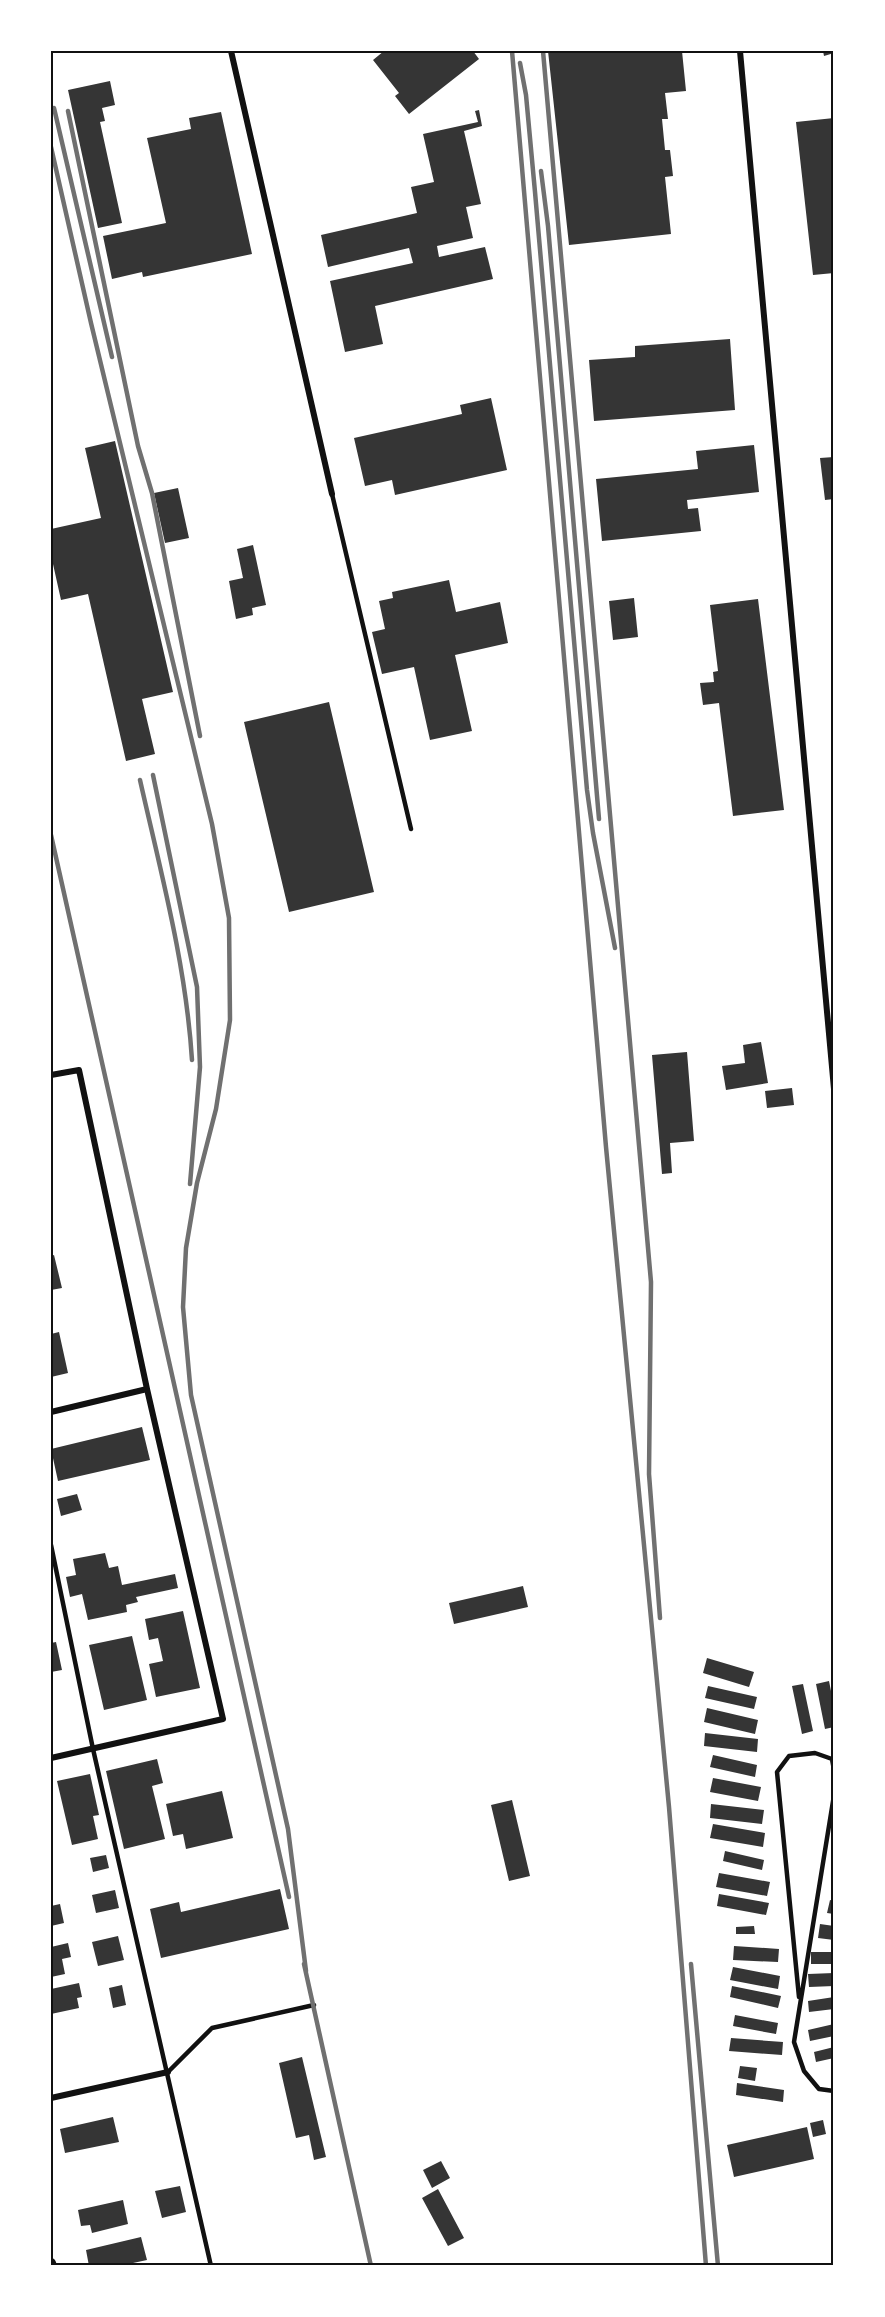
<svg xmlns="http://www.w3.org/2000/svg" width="885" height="2317" font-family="Karla,sans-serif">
<rect width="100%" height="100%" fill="#fff"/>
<path fill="#353535" d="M384,51H473L479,59L409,114L395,96L399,93L373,60Z
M548,51H661V53L682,51L686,91L665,93L668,119H662L665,150H670L673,176L665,177L671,234L569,245Z
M823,51H834V53L824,56Z
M110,81L115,105L102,108L105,121L100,122L122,223L98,228L68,90Z
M479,110L482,126L464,131L481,204L466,207L473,238L437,246L439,257L485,247L493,279L375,306L383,344L345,352L330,281L413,263L409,248L328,267L321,235L417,213L411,187L434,182L423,134L478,122L475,111Z
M221,112L252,254L143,277L142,272L112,279L103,236L166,223L147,138L191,129L189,118Z
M834,118V273L813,275L796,122Z
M730,339L735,410L594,421L589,360L635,357V346Z
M491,398L507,470L395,495L392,480L365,486L354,438L462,414L460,405Z
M115,441L173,692L142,699L155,754L126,761L88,594L61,600L51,555V529L101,518L85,448Z
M754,445L759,492L687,500L688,509L698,508L701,531L602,541L596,479L698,469L696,451Z
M834,457V499L825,500L820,458Z
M178,488L189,538L165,543L154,493Z
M253,545L266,605L252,608L253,615L236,619L229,581L243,578L237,549Z
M449,580L456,612L500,602L508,643L455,655L472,731L430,740L414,667L382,674L372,632L385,629L379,601L393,598L392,592Z
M634,598L638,637L613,640L609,601Z
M758,599L784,810L733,816L719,703L703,705L700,683L714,682L713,672L718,671L710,605Z
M329,702L374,892L289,912L244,722Z
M761,1042L768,1083L726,1090L722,1066L745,1063L743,1045Z
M687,1052L694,1141L670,1143L672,1173L662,1174L652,1055Z
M792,1088L794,1105L767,1108L765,1091Z
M54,1255L62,1288L51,1290V1256Z
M59,1332L68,1373L51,1377V1334Z
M142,1427L150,1460L58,1481L51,1449Z
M77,1494L82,1510L61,1516L57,1499Z
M105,1553L109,1568L118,1566L122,1585L175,1574L178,1588L136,1597L138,1602L126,1605L127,1612L88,1620L82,1594L70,1597L66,1577L76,1575L73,1559Z
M523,1586L528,1607L454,1624L449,1603Z
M183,1611L200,1688L156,1697L149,1664L163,1661L158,1638L149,1640L145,1619Z
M132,1636L147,1700L104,1710L89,1645Z
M56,1642L62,1670L51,1672V1643Z
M707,1658L754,1672L749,1687L703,1673Z
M829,1681L834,1706V1727L825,1729L816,1684Z
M803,1684L813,1731L802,1734L792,1686Z
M708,1686L757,1697L754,1709L705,1698Z
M707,1708L758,1720L755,1734L704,1722Z
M705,1733L758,1739L757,1752L704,1746Z
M713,1755L757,1765L755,1777L710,1767Z
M157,1759L163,1783L152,1786L165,1839L124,1849L106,1771Z
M90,1774L99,1815L93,1816L98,1839L72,1845L57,1781Z
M713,1778L761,1787L758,1801L710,1792Z
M222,1791L233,1838L186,1849L183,1834L173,1836L166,1804Z
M512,1800L530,1876L509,1881L491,1805Z
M711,1804L764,1810L762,1824L710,1818Z
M713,1824L765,1833L763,1847L710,1838Z
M725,1851L764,1860L762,1870L723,1861Z
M106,1855L109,1868L93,1872L90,1858Z
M719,1873L770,1882L767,1896L716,1887Z
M280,1889L289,1929L161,1958L150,1909L179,1902L181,1912Z
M115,1890L119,1908L96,1913L92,1895Z
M719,1894L769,1903L766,1915L717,1906Z
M830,1900L834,1901V1914L827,1913Z
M60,1904L64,1923L51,1926V1906Z
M820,1924L834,1926V1940L818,1938Z
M754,1926L755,1934H736V1927Z
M118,1936L124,1960L98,1966L92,1942Z
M68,1943L71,1957L62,1959L65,1974L51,1977V1947Z
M734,1946L779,1949L778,1962L733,1960Z
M811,1952H834V1964H811Z
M733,1967L780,1976L778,1989L730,1980Z
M834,1973V1986L809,1987L808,1974Z
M79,1983L82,1997L77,1998L79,2008L51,2014V1989Z
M122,1985L126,2005L113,2008L109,1988Z
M732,1986L781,1996L778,2008L730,1997Z
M834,1997V2009L809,2012L808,2001Z
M735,2015L778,2023L776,2034L733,2026Z
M834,2024V2036L810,2041L808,2030Z
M731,2038L783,2042L782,2055L729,2051Z
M834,2047V2058L816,2062L814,2052Z
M302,2057L326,2157L314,2160L309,2135L296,2138L279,2063Z
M740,2066L757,2068L755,2081L738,2078Z
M737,2083L784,2090L783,2102L736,2095Z
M113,2117L119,2142L65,2153L60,2129Z
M823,2120L826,2134L813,2137L810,2123Z
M807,2127L814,2159L734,2177L727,2145Z
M441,2161L450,2178L432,2188L423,2170Z
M180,2186L186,2212L162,2218L155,2191Z
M438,2189L464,2238L448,2246L422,2198Z
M123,2200L128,2224L92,2233L90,2225L81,2226L78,2210Z
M141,2237L147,2260L119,2266H89L86,2250Z"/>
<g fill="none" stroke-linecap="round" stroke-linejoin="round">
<path stroke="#111" stroke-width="4.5" d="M332,494L411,829
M51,1545L93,1749L211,2266
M834,1795L794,2042L804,2071L819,2089L834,2091
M799,1997L777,1772L789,1756L815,1753L832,1759L834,1770
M168,2072L212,2028L314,2005"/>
<path stroke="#111" stroke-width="6" d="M231,51L332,494
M740,51L834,1089
M51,1075L79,1070L147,1389L223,1719L51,1758
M51,1412L147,1389
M51,2098L168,2072"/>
<path stroke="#111" stroke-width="10" d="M51,2263L52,2266"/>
<path stroke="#707070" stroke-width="4.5" d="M512,51L606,1147L669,1807L706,2266
M543,51L651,1282L649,1474L660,1618
M520,63L526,95L535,192L587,790L593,833L615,948
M54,108L112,357
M68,111L138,446L152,493L200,736
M51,147L91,323L212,824L229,918L230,1020L216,1109L197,1183L186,1248L183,1307L191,1395L288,1829L306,1971
M541,171L548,226L599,819
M153,775L197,987L200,1067L190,1184
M140,780C161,873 186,965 192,1060
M51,835L289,1897
M304,1964L371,2266
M691,1964L718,2266"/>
</g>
<rect width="885" height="2317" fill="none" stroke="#ffffff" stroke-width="105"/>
<rect x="52" y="52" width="780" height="2212" fill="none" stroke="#111" stroke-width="2"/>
</svg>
